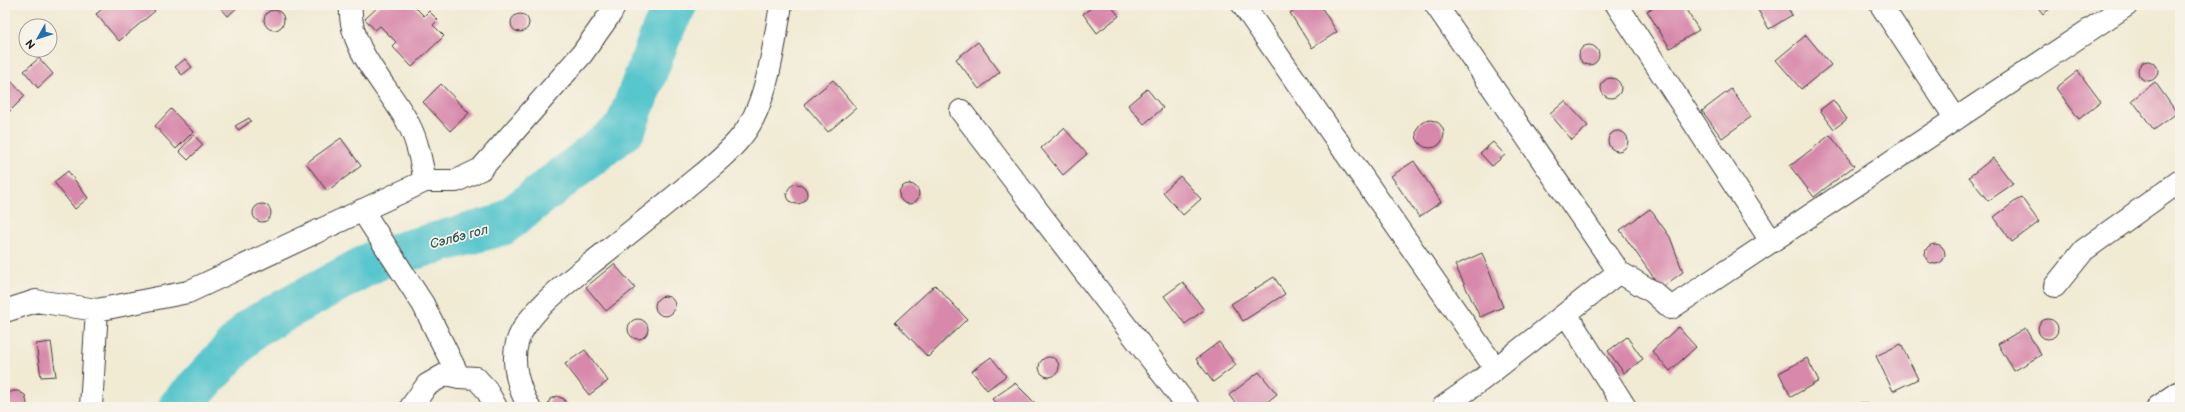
<svg xmlns="http://www.w3.org/2000/svg" width="2185" height="412" font-family="'Balsamiq Sans',sans-serif">
<rect width="100%" height="100%" fill="#f7f3e8"/>
<filter id="ink" filterUnits="userSpaceOnUse"><feTurbulence type="fractalNoise" baseFrequency=".025" numOctaves="2"/><feDisplacementMap in="SourceGraphic" scale="8" xChannelSelector="R" yChannelSelector="G"/><feConvolveMatrix kernelMatrix="1 2 1 2 8 2 1 2 1" color-interpolation-filters="sRGB"/></filter>
<filter id="wash" filterUnits="userSpaceOnUse"><feTurbulence type="fractalNoise" baseFrequency=".012" numOctaves="4" result="noise"/><feDisplacementMap in="SourceGraphic" scale="16" xChannelSelector="R" yChannelSelector="G"/><feGaussianBlur stdDeviation="0.9" result="paint"/><feColorMatrix in="noise" values="0 0 0 0 0 0 0 0 0 0 0 0 0 0 0 0 0 1.4 0 .05"/><feComposite in="paint" operator="in"/></filter>
<g filter="url(#wash)">
<rect width="100%" height="100%" fill="#f1ebd4"/>
<g fill="none" stroke-linecap="round" stroke-linejoin="round">
<path stroke="#58c6cd" stroke-width="42" d="M179,407L252,328L380,258L502,225L625,129L663,29L676,5"/>
</g>
<g id="blocks">
<path fill="#d889ab" d="M107,5H150L155,11L119,41L96,14Z
M218,5H240L228,16Z
M380,5H413L424,16L429,11L438,20L433,25L444,36L412,67L392,46L396,42L380,26L375,30L365,19Z
M1095,5H1110L1119,16L1097,33L1083,14Z
M1303,5H1320L1337,32L1312,48L1290,13Z
M1657,5H1683L1699,30L1670,48L1647,11Z
M1755,5H1786L1792,15L1769,29Z
M2036,5H2055L2043,14Z
M264 20a10 10 0 1 1 20 0a10 10 0 1 1-20 0Z
M511 23a9 9 0 1 1 18 0a9 9 0 1 1-18 0Z
M1806,35L1831,65L1801,89L1776,60Z
M978,42L1000,72L979,89L956,59Z
M1579 55a10 10 0 1 1 20 0a10 10 0 1 1-20 0Z
M39,58L53,74L38,88L24,71Z
M185,59L192,67L182,75L175,67Z
M2138 71a10 10 0 1 1 20 0a10 10 0 1 1-20 0Z
M2078,71L2101,102L2079,119L2056,88Z
M1601 88a10 10 0 1 1 20 0a10 10 0 1 1-20 0Z
M10,80L25,96L8,113L5,109V85Z
M833,80L856,108L828,132L804,104Z
M2155,82L2177,113L2154,130L2132,100Z
M441,84L469,113L450,131L423,102Z
M1147,89L1163,108L1144,124L1128,105Z
M1731,89L1751,117L1722,138L1702,111Z
M1833,100L1847,119L1834,129L1820,110Z
M1565,101L1588,126L1572,140L1550,114Z
M171,109L193,132L176,149L155,126Z
M249,118L251,121L239,130L235,126Z
M1416 134a14 14 0 1 1 28 0a14 14 0 1 1-28 0Z
M1064,128L1087,154L1063,175L1041,148Z
M1608 141a10 10 0 1 1 20 0a10 10 0 1 1-20 0Z
M194,135L203,145L188,160L179,151Z
M1830,135L1854,166L1814,197L1790,166Z
M341,138L361,166L327,191L306,163Z
M1493,142L1505,155L1492,166L1480,153Z
M1993,158L2013,184L1988,201L1969,177Z
M1414,161L1441,202L1419,217L1391,176Z
M68,171L88,198L75,209L54,182Z
M1180,176L1201,199L1183,215L1163,192Z
M787 194a10 10 0 1 1 20 0a10 10 0 1 1-20 0Z
M899 194a10 10 0 1 1 20 0a10 10 0 1 1-20 0Z
M2021,197L2039,222L2012,242L1994,217Z
M253 213a9 9 0 1 1 18 0a9 9 0 1 1-18 0Z
M1650,209L1670,237L1683,272L1661,288L1620,230Z
M5,228L9,233L5,237Z
M1925 254a10 10 0 1 1 20 0a10 10 0 1 1-20 0Z
M1482,253L1503,307L1480,317L1455,265Z
M614,264L635,288L606,311L586,287Z
M1274,277L1285,294L1243,321L1231,304Z
M1183,282L1204,310L1185,324L1164,296Z
M935,285L967,319L928,357L895,322Z
M655 306a10 10 0 1 1 20 0a10 10 0 1 1-20 0Z
M2038 329a10 10 0 1 1 20 0a10 10 0 1 1-20 0Z
M628 329a10 10 0 1 1 20 0a10 10 0 1 1-20 0Z
M1678,327L1696,347L1670,371L1652,351Z
M2025,328L2041,355L2014,371L1998,344Z
M1627,337L1643,359L1624,373L1608,351Z
M51,342L56,376L41,377L36,344Z
M1219,342L1236,365L1213,382L1196,359Z
M1901,344L1918,379L1893,391L1876,356Z
M585,350L608,381L589,395L565,364Z
M1039 367a10 10 0 1 1 20 0a10 10 0 1 1-20 0Z
M991,357L1006,376L987,390L972,371Z
M1807,358L1819,381L1791,397L1779,373Z
M1259,372L1277,394L1261,407H1238L1229,395Z
M1015,383L1039,407H999L992,399Z
M13,391H18L25,395L27,403L25,407H7L5,400L9,393Z
M557,396L564,399L567,407H547L550,399Z
M1860,403H1864L1872,407H1855Z"/>
</g>
</g>
<g filter="url(#ink)">
<use href="#blocks" fill-opacity="0" stroke="#3c3b38" stroke-width="1"/>
<g fill="none" stroke-linecap="round" stroke-linejoin="round">
<g stroke="#3c3b38" stroke-width="24">
<path id="street" d="M1243,5L1495,368
M1436,5L1619,272
M1617,5L1771,241
M1881,5L1956,119
M961,111L1188,407
M425,181H456L481,169L582,54L611,13L615,5
M362,210L423,304L459,377
M2055,286L2084,250L2180,181
M5,311L36,301L97,310L188,292L425,181C421,162 418,142 409,125C390,87 347,50 351,5
M1566,314L1625,407
M91,407L97,310
M411,407L427,385L446,374L459,377L476,378L486,389L496,407
M529,407C519,389 511,364 517,343C525,313 574,277 598,258C627,235 656,212 685,188C704,172 725,157 741,137C767,107 774,44 781,5
M1443,407L1480,381L1619,272L1653,292L1671,308L2127,5"/>
</g>
<g stroke="#3c3b38" stroke-width="24">
<path id="secondary" d="M2158,407L2180,392"/>
</g>
<use href="#street" stroke="#fff" stroke-width="22"/>
<use href="#secondary" stroke="#fff" stroke-width="22"/>
</g>
</g>
<g text-anchor="middle" dominant-baseline="central" stroke-width="3.5" stroke-linejoin="round" paint-order="stroke">
<g font-size="13" font-style="italic" fill="#31585a" stroke="#f7f3e8">
<text transform="translate(459 237) rotate(-15)">Сэлбэ гол</text>
</g>
</g>
<rect width="2185" height="412" fill="none" stroke="#f7f3e8" stroke-width="20"/>
<g transform="translate(38 38) rotate(231)"><circle r="19" fill="#f7f3e8" stroke="#9f9d96"/>
<path d="M0-3L7 15L0 10L-7 15Z" fill="#1f6fb2"/>
<text y="-6" font-size="11" font-weight="bold" text-anchor="middle" fill="#1c1c1c">N</text>
</g>
</svg>
